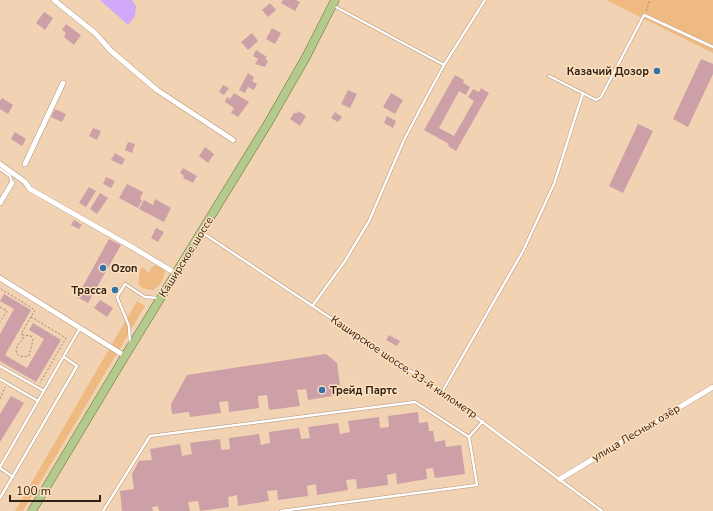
<svg xmlns="http://www.w3.org/2000/svg" width="713" height="511" font-family="'Nunito Sans',sans-serif">
<rect width="100%" height="100%" fill="#f1d2b2"/>
<path fill="#efba81" d="M606,0H713V53Z
M157,264L164,268C165,279 162,283 153,290C136,288 138,285 140,269L143,267L146,271L150,272L151,268Z
M137,301L145,306L23,511H15Z"/>
<path fill="#d1a9f8" d="M100,0H132L136,6L135,16L128,25Z"/>
<path fill="#cd9fa7" d="M283,0H296L300,2L295,11L281,3Z
M270,3L276,10L268,17L262,10Z
M44,12L53,18L45,30L36,23Z
M66,24L81,35L74,45L64,37L66,33L62,30Z
M272,28L281,33L275,44L266,39Z
M252,33L258,41L248,50L241,42Z
M256,50L267,57L265,59L268,61L265,67L255,64L258,59L253,56Z
M701,59L713,64V74L688,127L673,119Z
M248,73L254,77L252,81L257,84L254,90L248,87L245,93L239,90Z
M455,75L464,80L463,83L470,87L466,95L459,91L439,128L454,136L474,101L468,97L473,89L479,92L481,88L489,93L456,151L448,146L449,144L424,130Z
M223,85L229,88L224,95L219,92Z
M348,90L357,94L350,108L341,104Z
M234,93L249,102L238,117L231,113L234,108L225,102L227,97L230,99Z
M391,93L403,100L395,114L383,107Z
M2,98L13,105L8,114L0,109V101Z
M55,109L66,114L62,122L51,117Z
M298,111L306,116L300,126L290,119L294,113H297Z
M335,112L342,117L338,122L331,118Z
M387,116L396,121L393,128L384,123Z
M638,124L653,131L623,193L609,186Z
M93,128L101,131L97,140L89,136Z
M15,132L26,139L22,146L11,139Z
M128,142L135,144L132,153L125,150Z
M205,147L214,154L208,163L199,156Z
M115,153L125,159L122,165L111,160Z
M183,168L197,176L193,183L183,178L184,176L180,173Z
M106,177L115,181L111,188L103,184Z
M127,184L143,192L140,199L142,200L138,208L119,198Z
M89,187L96,191L86,207L79,203Z
M100,193L108,198L97,214L90,209Z
M155,199L171,208L164,222L139,209L144,200L153,205Z
M74,220L82,225L79,229L71,225Z
M156,228L164,232L158,242L151,238Z
M109,239L121,245L88,303L77,297Z
M4,294L31,310L5,355L27,368L44,339L29,330L33,323L61,340L36,382L0,361V334L14,309L0,301Z
M100,300L113,308L107,317L94,308Z
M389,335L400,341L397,346L386,340Z
M326,354L337,363L340,385H337L338,395L308,400L306,389L297,390L300,406L269,410L267,395L258,396L259,408L229,412L228,401L219,402L221,413L190,417L189,412L172,414L171,404L187,375Z
M11,396L24,403L0,442V414Z
M418,412L419,423L428,422L429,431H433L435,442L445,440L446,447L461,445L465,474L435,478L433,468L426,469L427,479L397,484L396,473L387,475L388,485L357,489L356,479L346,480L348,490L317,495L316,484L307,486L308,496L278,500L277,490L267,491L269,501L238,506L237,495L228,497L229,507L200,511L198,501L188,502L190,511H159L158,506L152,507L153,511H122L120,491L134,489L132,474L139,461L152,460L150,449L180,444L182,456L192,454L190,443L220,439L221,450L230,449L229,438L259,434L261,445L270,443L269,432L299,428L301,439L310,438L308,427L338,423L340,434L350,432L348,421L379,417L380,428L389,427L388,416Z"/>
<g fill="none" stroke-linecap="round" stroke-linejoin="round">
<g stroke="#b49677" stroke-width="3.5">
<path id="lane" d="M334,6L444,65
M549,76L596,100L601,97L644,15L713,47
M0,169L10,176L12,183
M203,233L442,392L602,511
M313,305L345,261L369,221L404,140L426,98L444,65L485,0
M130,344L129,326L117,297L125,284L145,297L158,298
M0,366L44,391
M0,379L38,401
M442,392L523,251L554,184L583,93
M469,437L483,421
M0,467L80,328
M0,468L13,477
M0,498L77,366L64,357
M103,511L150,436L415,402L469,437L477,485L281,511"/>
</g>
<g stroke="#b49677" stroke-width="6">
<path id="street" d="M54,0L95,33L111,51L157,90L233,140
M0,164L25,182L30,189L132,247L175,273
M25,164L63,83
M0,203L12,183
M0,278L125,356
M560,479L713,387"/>
</g>
<g stroke="#637733" stroke-width="9">
<path id="primary" d="M32,511L125,356L267,125L306,57L335,0"/>
</g>
<path stroke="#9e8770" stroke-width="1" stroke-dasharray="2 2" stroke-linecap="butt" d="M646,11L650,0
M1,289L35,310L21,334L23,335V340L19,343L16,349C16,357 22,357 29,356L33,340L31,336L23,335
M0,307L7,311L0,322
M31,317L66,338L40,383
M0,399L5,387"/>
<use href="#lane" stroke="#fff" stroke-width="2.5"/>
<use href="#street" stroke="#fff" stroke-width="5"/>
<use href="#primary" stroke="#b3c98e" stroke-width="8"/>
</g>
<g fill="#3373aa" stroke="#ffdfbe" stroke-width="1.5">
<circle cx="657" cy="71" r="4"/>
<circle cx="103" cy="268" r="4"/>
<circle cx="115" cy="290" r="4"/>
<circle cx="322" cy="390" r="4"/>
</g>
<g text-anchor="middle" dominant-baseline="central" stroke-width="3" stroke-linejoin="round" paint-order="stroke">
<g font-size="11" font-weight="bold" fill="#2e2216" stroke="#ffdfbe" text-anchor="end">
<text x="649" y="71">Казачий Дозор</text>
<text x="111" y="268" text-anchor="start">Ozon</text>
<text x="107" y="290">Трасса</text>
<text x="330" y="390" text-anchor="start">Трейд Партс</text>
</g>
<g font-size="11" fill="#2e2216" stroke="#ffdfbe">
<text transform="translate(186 257) rotate(-58)">Каширское шоссе</text>
<text transform="translate(404 367) rotate(34)">Каширское шоссе, 33-й километр</text>
<text transform="translate(636 433) rotate(-31)">улица Лесных озёр</text>
</g>
</g>
<path d="M10 495v6h90v-6" fill="none" stroke="#2e2216" stroke-width="2"/>
<text x="16" y="495" font-size="12" fill="#2e2216" stroke="#ffdfbe" stroke-width="3" paint-order="stroke">100 m</text>
</svg>
